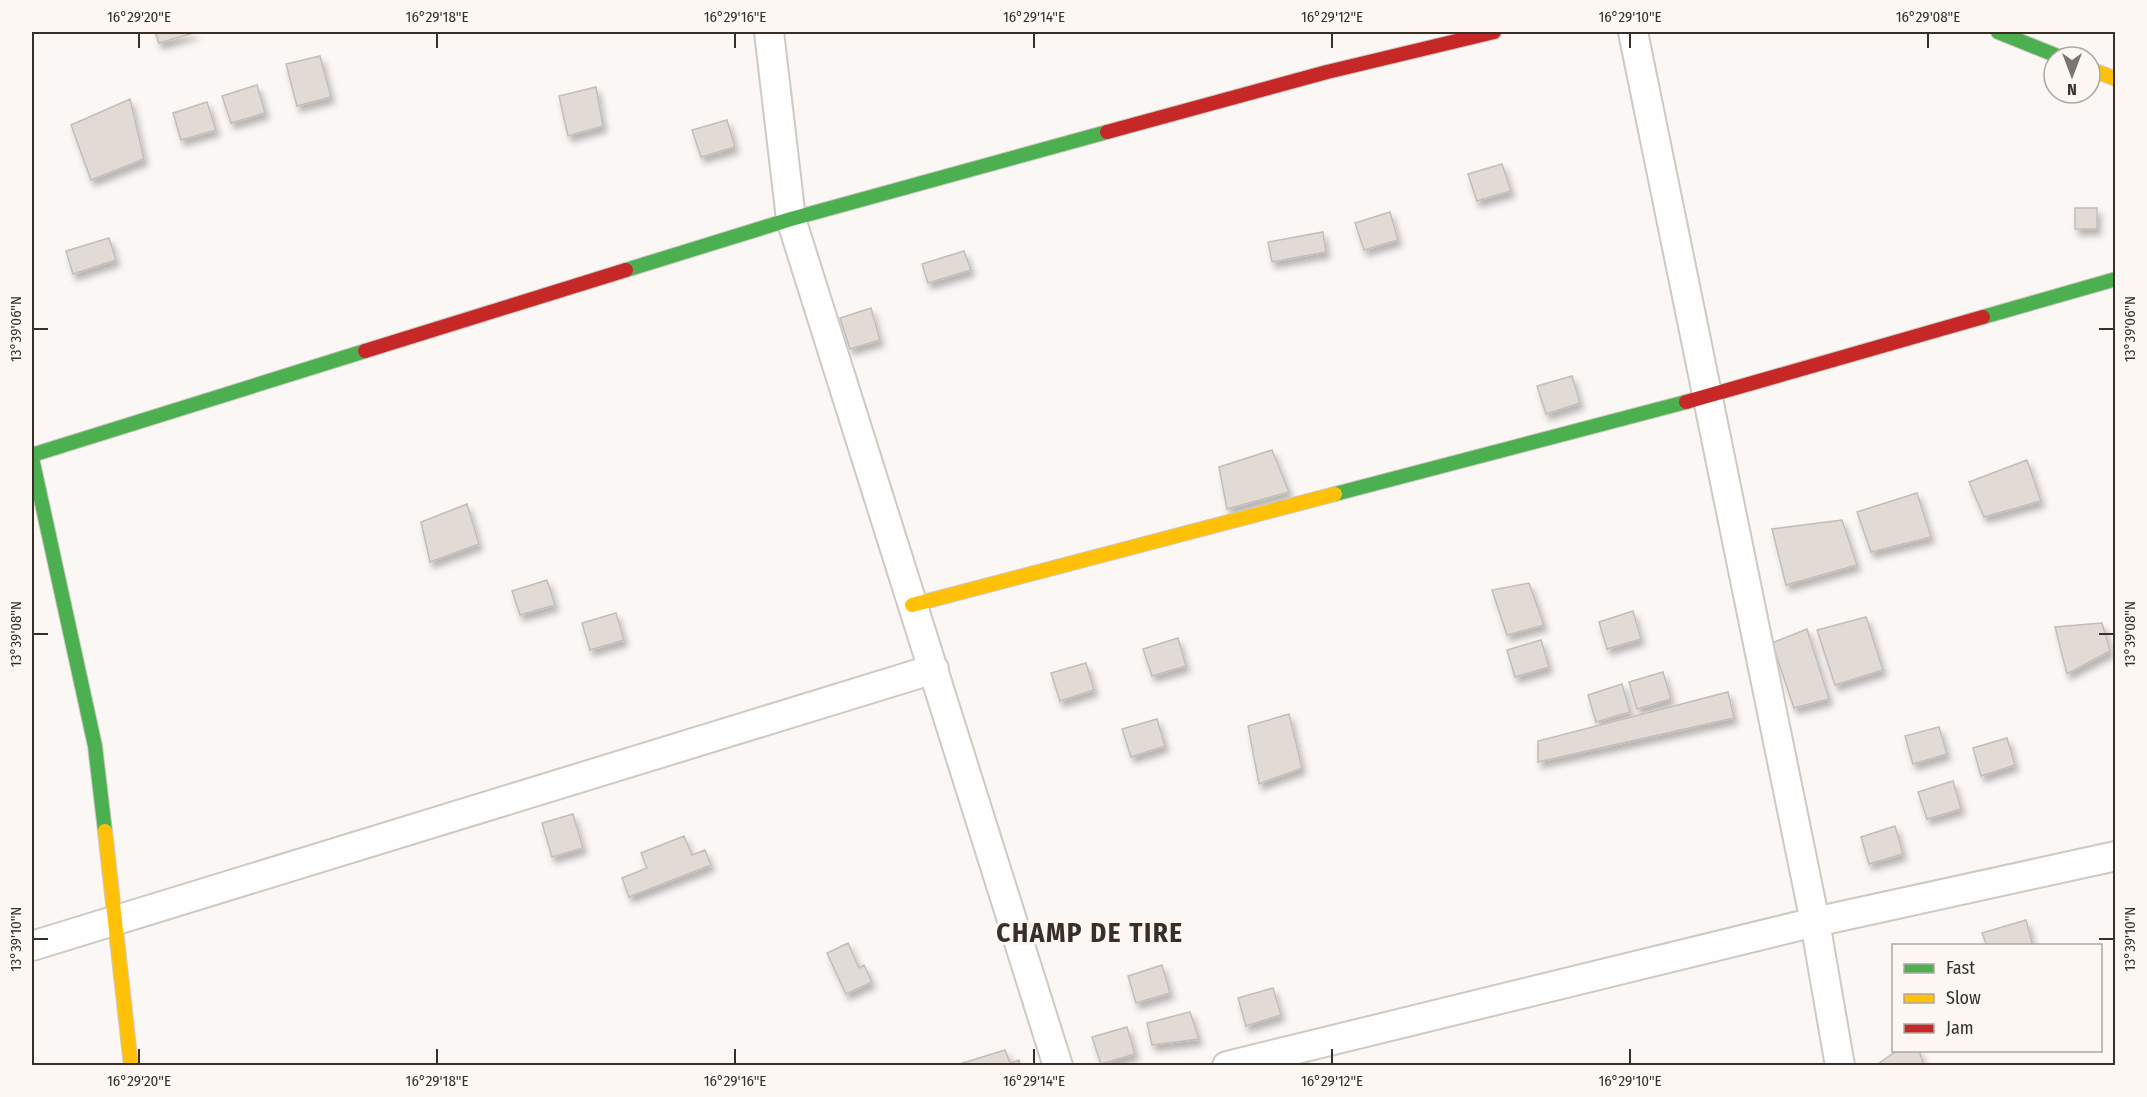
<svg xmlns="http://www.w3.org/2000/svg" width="2147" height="1097" font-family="'Fira Sans Condensed',sans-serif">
<defs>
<filter id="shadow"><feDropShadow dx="3.5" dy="6" stdDeviation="3" flood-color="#0004"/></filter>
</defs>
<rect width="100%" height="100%" fill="#faf7f5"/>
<path fill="#e1dad5" stroke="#c3bdb8" stroke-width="1.5" filter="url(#shadow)" d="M155,32H193L194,33L159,43Z
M320,56L331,97L297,106L286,64Z
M257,85L265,113L231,123L222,96Z
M596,87L603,126L568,136L559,96Z
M130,99L144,159L91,180L71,125Z
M207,102L216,130L181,140L173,113Z
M727,120L735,147L701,157L692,130Z
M1502,164L1511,191L1477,201L1468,174Z
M2075,208H2097V229H2075Z
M1390,212L1398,240L1364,250L1355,223Z
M1323,232L1326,252L1272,262L1268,242Z
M109,238L116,260L73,274L66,251Z
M964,251L971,270L928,283L922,264Z
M871,308L880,340L850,349L840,318Z
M1572,376L1580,403L1546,414L1537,386Z
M1272,450L1289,492L1227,509L1219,467Z
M2027,460L2041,501L1984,517L1969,482Z
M1917,493L1931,537L1871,552L1857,512Z
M467,504L479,544L430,562L421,522Z
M1842,520L1857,565L1786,585L1772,529Z
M547,580L555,605L520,615L512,591Z
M1529,583L1544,625L1507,635L1492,590Z
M1633,611L1641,639L1607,649L1599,622Z
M616,613L624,640L590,650L582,623Z
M1866,617L1883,670L1835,685L1817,630Z
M2102,623L2110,651L2067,674L2055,627Z
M1807,629L1829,699L1794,708L1772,643Z
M1178,638L1186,666L1152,676L1143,649Z
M1541,640L1549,667L1515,677L1507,650Z
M1086,663L1094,690L1060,701L1051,673Z
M1663,672L1671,699L1637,709L1629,682Z
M1622,684L1630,712L1596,722L1588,695Z
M1728,692L1734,718L1538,762V741Z
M1289,714L1302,768L1259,784L1248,726Z
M1157,719L1165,746L1131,757L1122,729Z
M1939,727L1947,754L1913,764L1905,736Z
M2007,738L2015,765L1981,776L1973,748Z
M1953,781L1961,809L1927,819L1918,792Z
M573,814L583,848L552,857L542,823Z
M1895,826L1903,854L1869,864L1861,837Z
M684,836L692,855L705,850L711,865L629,897L622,878L647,868L641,853Z
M2026,920L2033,946H1987L1982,933Z
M848,943L859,968L864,965L872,982L846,994L827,953Z
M1162,965L1170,993L1136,1003L1128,976Z
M1273,988L1281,1015L1246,1026L1238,998Z
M1190,1012L1199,1039L1152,1045L1147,1023Z
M1127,1027L1135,1054L1101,1064L1092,1037Z
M1005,1050L1010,1063L1019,1060L1020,1066H953Z
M1898,1050H1919L1924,1066H1875Z"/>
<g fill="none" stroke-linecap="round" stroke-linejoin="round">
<g stroke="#cfc9c4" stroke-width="32">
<path id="street" d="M769,32L791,219L1058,1066
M1633,32L1815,922L1840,1066
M32,946L934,669
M1227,1066L1815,922L2116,856"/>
</g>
<g stroke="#cfc9c4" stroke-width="16">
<path id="fast" d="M1998,32L2060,57
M626,270L791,219L1107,132
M1983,317L2116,279
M32,455L365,351
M32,458L95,746L105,831
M1335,494L1686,402"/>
</g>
<g stroke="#cfc9c4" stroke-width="16">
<path id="slow" d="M2090,69L2116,79
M912,605L1335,494
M105,831L131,1066"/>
</g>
<g stroke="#cfc9c4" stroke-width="16">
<path id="jam" d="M1107,132L1327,72L1494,32
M365,351L626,270
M1686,402L1983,317"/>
</g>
<use href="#street" stroke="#fefefe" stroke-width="28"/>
<use href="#fast" stroke="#4caf50" stroke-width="14"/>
<use href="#slow" stroke="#ffc107" stroke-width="14"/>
<use href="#jam" stroke="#c62828" stroke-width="14"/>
</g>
<path fill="none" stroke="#392f27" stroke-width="2" d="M139,33V48M437,33V48M735,33V48M1034,33V48M1332,33V48M1630,33V48M1928,33V48M33,329H48M2099,329H2114M33,634H48M2099,634H2114M33,939H48M2099,939H2114M139,1049V1064M437,1049V1064M735,1049V1064M1034,1049V1064M1332,1049V1064M1630,1049V1064"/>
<g text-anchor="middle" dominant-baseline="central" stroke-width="6" stroke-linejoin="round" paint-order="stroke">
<g font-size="27" font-weight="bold" letter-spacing="1.5" fill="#392f27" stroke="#fcf7f3">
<text x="1090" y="933">CHAMP DE TIRE</text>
</g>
</g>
<rect width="2147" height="1097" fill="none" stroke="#fcf7f3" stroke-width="66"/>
<rect x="1892" y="944" width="210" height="108" fill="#fcf7f3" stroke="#aea7a1" stroke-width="1.5"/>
<rect x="1904" y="964" width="30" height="9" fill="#4caf50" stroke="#aea7a1" stroke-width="1.5"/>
<text x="1946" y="974" font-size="18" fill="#392f27">Fast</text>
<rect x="1904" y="994" width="30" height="9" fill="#ffc107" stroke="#aea7a1" stroke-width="1.5"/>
<text x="1946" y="1004" font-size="18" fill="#392f27">Slow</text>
<rect x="1904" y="1024" width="30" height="9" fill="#c62828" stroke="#aea7a1" stroke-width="1.5"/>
<text x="1946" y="1034" font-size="18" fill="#392f27">Jam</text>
<g transform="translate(2072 75) rotate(180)"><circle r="28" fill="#fcf7f3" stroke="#aea7a1" stroke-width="1.5"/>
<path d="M0-4.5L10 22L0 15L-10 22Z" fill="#7d756f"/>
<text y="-9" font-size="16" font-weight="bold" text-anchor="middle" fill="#392f27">N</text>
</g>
<rect x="33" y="33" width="2081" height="1031" fill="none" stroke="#392f27" stroke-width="2"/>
<g font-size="15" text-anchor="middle" fill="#392f27">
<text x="139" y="22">16°29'20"E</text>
<text x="437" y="22">16°29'18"E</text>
<text x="735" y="22">16°29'16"E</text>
<text x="1034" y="22">16°29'14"E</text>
<text x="1332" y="22">16°29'12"E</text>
<text x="1630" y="22">16°29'10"E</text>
<text x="1928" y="22">16°29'08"E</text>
<text transform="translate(2130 329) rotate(-90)" y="5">13°39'06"N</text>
<text transform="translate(16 329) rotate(-90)" y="5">13°39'06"N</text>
<text transform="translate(2130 634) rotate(-90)" y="5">13°39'08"N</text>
<text transform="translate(16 634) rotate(-90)" y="5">13°39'08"N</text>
<text transform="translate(2130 939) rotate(-90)" y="5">13°39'10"N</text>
<text transform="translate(16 939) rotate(-90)" y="5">13°39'10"N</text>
<text x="139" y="1086">16°29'20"E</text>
<text x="437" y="1086">16°29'18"E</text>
<text x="735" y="1086">16°29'16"E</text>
<text x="1034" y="1086">16°29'14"E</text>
<text x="1332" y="1086">16°29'12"E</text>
<text x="1630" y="1086">16°29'10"E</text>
</g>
</svg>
